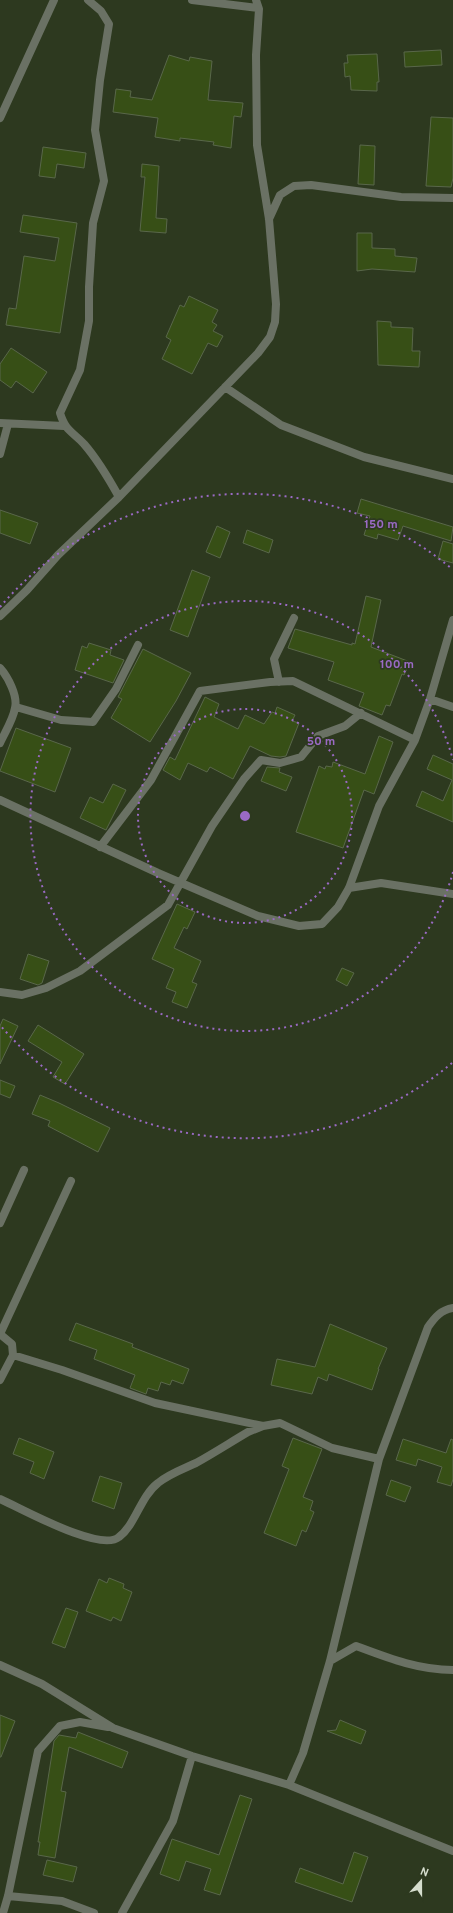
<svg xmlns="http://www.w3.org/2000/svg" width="453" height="1913" font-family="Overpass,sans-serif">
<rect width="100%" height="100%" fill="#2d391f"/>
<path fill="#374f16" stroke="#59674a" d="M441,50L442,65L405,67L404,52Z
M377,54L379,82H377V91L351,90L350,76L345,77L344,63H348L347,55Z
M169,55L189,61L190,57L212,61L208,100L243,103L241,117L234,116L231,148L213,145L214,142L180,138V141L155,137L158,118L113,112L116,89L131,91L130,97L152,100Z
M431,117L453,118V178L451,187L426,186Z
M360,145L375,146L374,185L358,184Z
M43,147L86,153L84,168L57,164L55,178L39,176Z
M142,164L159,166L156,218L167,219L166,233L140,231L145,177H141Z
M23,215L77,223L60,333L6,325L9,308L16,309L24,256L55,261L59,238L20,232Z
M357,233H372V248L395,249V256L417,258L415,272L372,269L357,271Z
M189,296L218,310L212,322L217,325L213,331L223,336L217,347L208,343L192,374L162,359L171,340L166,337L180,305L184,307Z
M377,321L391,322V327L413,328L412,351H420L419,367L378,365Z
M11,348L47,372L33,393L16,381L11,388L0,380V364Z
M361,499L453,527L451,541L403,526L398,540L378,534L377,539L364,535L370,516L357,513Z
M0,510L38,523L30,544L0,533Z
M217,526L230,532L220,558L206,552Z
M247,530L273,540L269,553L243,543Z
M443,541L453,544V563L438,559Z
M192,570L210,577L188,637L170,630Z
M366,596L381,600L371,647L410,662L404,675L402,674L390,706L386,705L382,715L359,706L364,693L328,680L334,662L288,648L295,629L352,645V643L355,644Z
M89,643L111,650L110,655L124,660L113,683L75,670L82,646L87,648Z
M143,649L191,673L176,701L150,742L111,718L122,699L118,697Z
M205,697L219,704L214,717L238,729L245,715L264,724L272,712L275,713L277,707L295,715L292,721L299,723L286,756L280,757L271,756L250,746L233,779L210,767L207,772L188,763L180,780L163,770L170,757L175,760Z
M16,728L71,748L55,792L0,771Z
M379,736L393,742L374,794L364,790L343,848L296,832L319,766L325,769L326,766L332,767L333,762L365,774Z
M433,755L453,764V822L416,806L422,791L443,801L452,780L427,769Z
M267,767L280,768L279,772L292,777L286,791L261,781Z
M113,784L126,790L106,830L80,818L90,797L103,803Z
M177,904L195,912L187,929L184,927L174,948L201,961L192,982L197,984L187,1008L172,1002L176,992L166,988L174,969L152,959Z
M28,954L49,961L42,983L38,985L20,979Z
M342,968L354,973L347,986L336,980Z
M3,1019L18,1026L0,1064V1026Z
M38,1025L84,1054L65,1084L53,1077L62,1062L28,1041Z
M0,1080L15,1086L10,1098L0,1094Z
M40,1095L59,1103L110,1128L98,1152L48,1126L50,1121L32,1114Z
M76,1323L133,1344L132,1347L189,1369L183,1384L172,1380L170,1385L161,1382L158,1391L148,1388L146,1394L130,1388L135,1375L94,1359L97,1350L69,1340Z
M330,1324L387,1348L378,1369H379L372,1390L329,1374L327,1381L318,1377L312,1394L271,1385L277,1359L315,1367Z
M19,1438L54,1452L44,1479L30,1473L34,1462L13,1454Z
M293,1438L322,1449L303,1497L313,1501L310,1510L314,1512L306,1532L302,1530L296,1546L264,1533L289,1469L282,1466Z
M403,1439L446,1453L451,1439L453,1440V1479L451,1486L437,1482L442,1467L418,1459L416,1466L396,1460Z
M100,1476L122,1483L114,1509L92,1501Z
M391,1480L411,1487L405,1502L386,1495Z
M109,1578L124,1584L123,1588L132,1592L121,1621L113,1617L111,1621L86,1611L99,1579L107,1583Z
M66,1608L78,1612L65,1648L52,1643Z
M0,1715L15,1721L1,1757H0Z
M340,1720L366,1731L361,1744L327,1731L336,1730Z
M78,1732L128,1752L122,1768L69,1747L61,1791L66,1792L55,1858L38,1855L40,1842H38L54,1741L59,1735L76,1738Z
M240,1795L252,1799L220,1895L204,1890L211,1869L186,1861L179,1881L160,1874L172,1839L219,1855Z
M354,1852L368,1857L352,1902L295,1882L300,1868L343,1884Z
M47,1860L77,1867L73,1882L43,1875Z"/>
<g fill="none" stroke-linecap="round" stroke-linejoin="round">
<path stroke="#6a7164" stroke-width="8" d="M88,0L101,11L109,24L100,80L95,130L104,181L93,223L89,287V321L80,370L60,413C66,432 72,431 84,444C98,460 109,479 119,497
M192,0L258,8
M0,118L54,0
M269,219L280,195L294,186L311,185L401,197L453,198
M225,387L281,425L364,457L453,479
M0,423L64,426
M0,454L8,424
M0,616L27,590L58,555L119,497L258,353L270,337L275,322L276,304L269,219L257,145L256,55L259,9L256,0
M0,668C8,677 18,696 15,708C13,720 5,732 0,743
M279,682L274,659L294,618
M430,699L453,707
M16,707L61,720L93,722L116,689L138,645
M0,800L158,873L258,916L299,926L322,924L338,907L349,888L379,806L415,740L430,699L453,620
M100,847L151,780L200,691L270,682L293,681L415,740
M349,888L381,883L453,894
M0,992L22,995L46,988L80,971L168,905L212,826L244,779L261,760L280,763L301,757L318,736L345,726L361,713
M0,1223L24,1170
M13,1355L62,1370L155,1403L263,1426
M0,1380L13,1355L12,1344L0,1334L71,1181
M0,1499C21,1508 100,1553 119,1537C136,1524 140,1497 158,1483C169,1474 183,1469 196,1463C214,1453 231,1442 248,1432L263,1426L280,1423L332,1448L379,1459
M330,1661L356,1646C388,1658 418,1670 453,1670
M0,1665L42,1684L113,1728L192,1756L289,1785L453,1851
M289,1785L303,1753L330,1661L379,1459L428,1327C435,1317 441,1310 453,1308
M8,1896L62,1901L94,1913
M3,1913L8,1896L38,1751L60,1726L80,1722L108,1727
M122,1913L173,1821L192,1756"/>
</g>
<g fill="none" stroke="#9a6ac4" stroke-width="2" stroke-dasharray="2 4">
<circle cx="245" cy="816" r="107"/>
<path d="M453 872A215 215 0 1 1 453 760"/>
<path d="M452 1063A322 322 0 0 1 0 1025M0 607A322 322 0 0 1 452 569"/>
</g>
<circle cx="245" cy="816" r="6" fill="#9a6ac4" stroke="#2d391f" stroke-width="2"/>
<g font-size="12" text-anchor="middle" font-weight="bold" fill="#9a6ac4" stroke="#2d391f" stroke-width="3.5" stroke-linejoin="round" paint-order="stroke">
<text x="381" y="528">150 m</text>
<text x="397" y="668">100 m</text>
<text x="321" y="745">50 m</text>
</g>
<g transform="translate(421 1881) rotate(21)" stroke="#2d391f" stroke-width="3" paint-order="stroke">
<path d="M0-3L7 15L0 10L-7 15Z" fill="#d5ddcd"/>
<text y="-6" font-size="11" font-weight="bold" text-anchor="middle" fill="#d5ddcd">N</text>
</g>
</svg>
